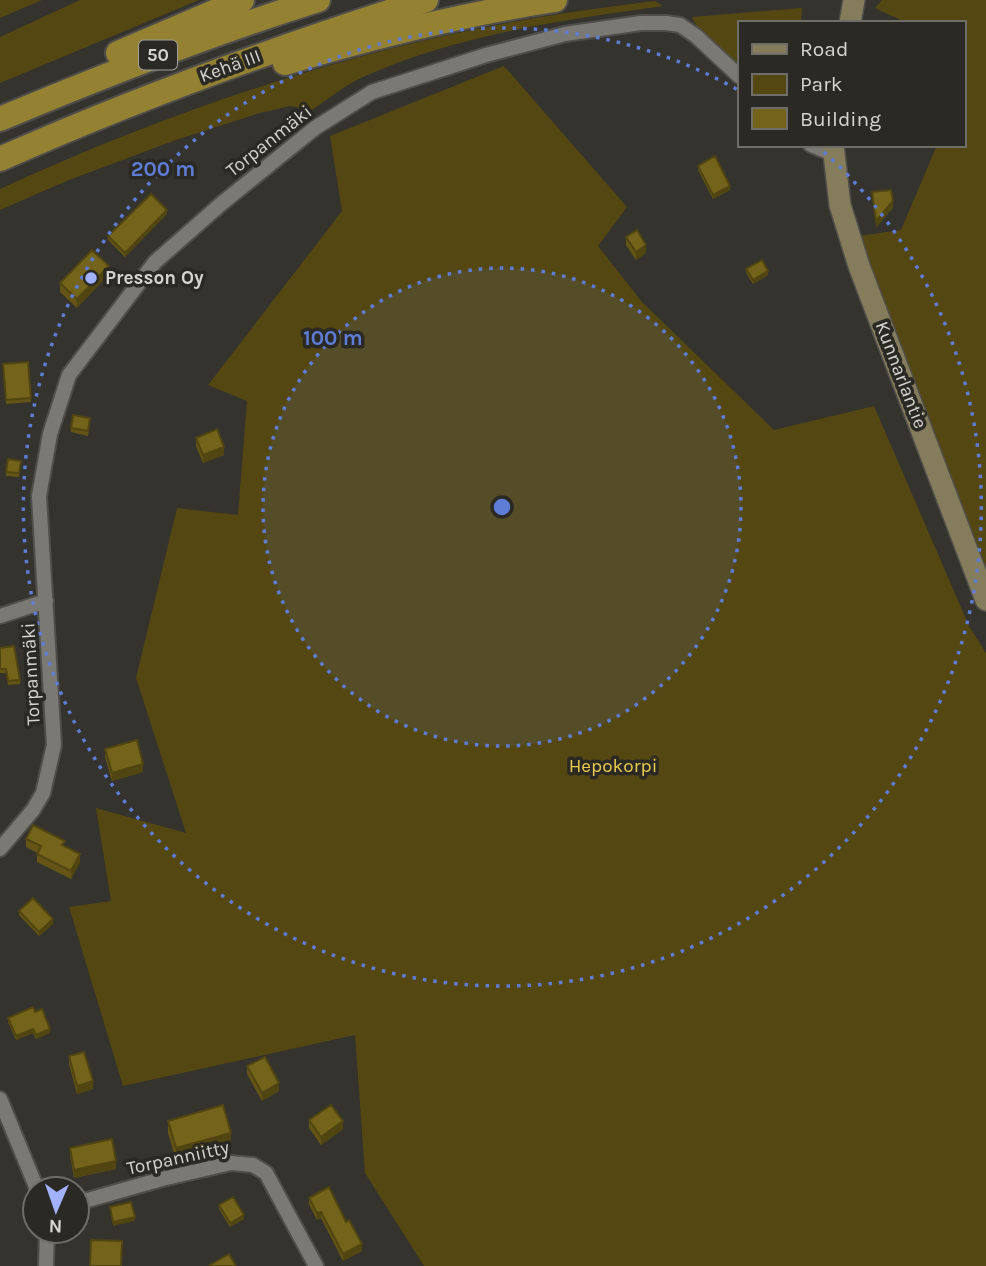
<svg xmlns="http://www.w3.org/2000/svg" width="986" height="1266" font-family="Karla,sans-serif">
<rect width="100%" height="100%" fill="#34332e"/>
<path fill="#554711" d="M0,0H42L0,18Z
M80,0H199L0,83V37Z
M882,0H986V571L859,236L901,230L937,145H963V23H907L875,8Z
M655,1L663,6C562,20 455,35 361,78C344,86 328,99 312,110L290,106L260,113L176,140L69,180L0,210V189C154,118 326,58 492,26C546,15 600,8 655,1Z
M802,8L801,23H739V64L699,30L692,17Z
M504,66L627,207L598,246L642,302L774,430L874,406L969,626L986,653V1266H424L365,1173L355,1035L123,1086L69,907L111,901L96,808L186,833L136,678L177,508L238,515L247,401L208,385L342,211L330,136Z"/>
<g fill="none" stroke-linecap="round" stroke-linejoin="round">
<g stroke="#504e4a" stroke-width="18">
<path id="minor" d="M811,145L833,154
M0,616L46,601
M0,849L33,810L43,793L54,745L39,496L50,434L69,375L155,262L221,204L315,128L372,92L486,55L565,34L641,23H666L680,25L696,36L739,76
M0,1099L37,1189
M77,1203L162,1179L231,1163L253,1165L266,1173L316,1266
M46,1266L47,1231"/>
</g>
<g stroke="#504e4a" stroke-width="24">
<path id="secondary" d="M850,23L854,0
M833,145L840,205L859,266L986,600"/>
</g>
<g stroke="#504e4a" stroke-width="28">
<path id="trunk" d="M118,53L242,0
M285,63C373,37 463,14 555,0
M0,119C105,75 210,34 318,0
M0,159C139,97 281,46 426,0"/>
</g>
<use href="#minor" stroke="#7b7974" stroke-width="14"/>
<use href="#secondary" stroke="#847c5b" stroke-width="21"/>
<use href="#trunk" stroke="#948132" stroke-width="24"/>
</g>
<path fill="#645516" d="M698,166L730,190L713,199L698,170Z
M167,214L125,257L108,240V236Z
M626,237L646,253L636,260L626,245Z
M746,269L768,275L753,284L746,273Z
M109,274L77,308L60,292V283Z
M28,362L31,402L6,404L3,364Z
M90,423L88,436L71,432V428Z
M196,438L224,455L203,463L196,446Z
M21,465L19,477L6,476V472Z
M0,648L20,680V684L8,685L6,673H0Z
M105,749L143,772L112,781L105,757Z
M26,839L65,846L80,862L71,879L37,862V853L26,847Z
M19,911L53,924L39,936L19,915Z
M35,1012L50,1033L36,1039L33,1033L16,1040L8,1022V1018Z
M69,1056L93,1089L77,1094L69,1064Z
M247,1066L279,1091L262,1101L247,1074Z
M309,1120L343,1129L321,1145L309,1128Z
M168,1121L231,1145L176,1160L168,1133Z
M70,1148L116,1169L74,1178L70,1156Z
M309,1198L362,1251L343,1261L321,1218L317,1220L309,1204Z
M219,1205L244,1219L230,1227L219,1209Z"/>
<path fill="#514512" d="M730,186V190L713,199V195Z
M893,201V208L876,228V221Z
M167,210V214L125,257V253Z
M646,245V253L636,260V252Z
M109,266V274L77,308V299Z
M768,271V275L753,284V280Z
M224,447V455L203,463V455Z
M143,764V772L112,781V773Z
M80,854V862L71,879V871Z
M53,919V924L39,936V932Z
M33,1029V1033L16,1040V1036Z
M50,1029V1033L36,1039V1035Z
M93,1081V1089L77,1094V1086Z
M279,1083V1091L262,1101V1093Z
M343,1121V1129L321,1145V1137Z
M231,1133V1145L176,1160V1148Z
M116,1161V1169L74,1178V1170Z
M321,1212V1218L317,1220V1213Z
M244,1215V1219L230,1227V1223Z
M135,1217V1221L113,1226V1222Z
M362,1244V1251L343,1261V1254Z"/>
<path fill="#74631a" stroke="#514512" stroke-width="2" d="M715,156L730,186L713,195L698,166Z
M891,190L893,201L876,221L872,192Z
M151,194L167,210L125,253L108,236Z
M637,230L646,245L636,252L626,237Z
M92,250L109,266L77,299L60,283Z
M762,260L768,271L753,280L746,269Z
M28,362L31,398L6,400L3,364Z
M73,415L90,418L88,431L71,428Z
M217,429L224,447L203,455L196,438Z
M8,459L21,461L19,473L6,472Z
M14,646L20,680L8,681L6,669H0V648Z
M137,740L143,764L112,773L105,749Z
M33,825L65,841L62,845L80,854L71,871L37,854L41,846L26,839Z
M33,898L53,919L39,932L19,911Z
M33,1007L35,1012L42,1009L50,1029L36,1035L33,1029L16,1036L8,1018Z
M84,1052L93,1081L77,1086L69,1056Z
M265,1057L279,1083L262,1093L247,1066Z
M223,1105L231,1133L176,1148L168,1121Z
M331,1105L343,1121L321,1137L309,1120Z
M112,1139L116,1161L74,1170L70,1148Z
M329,1187L346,1222L349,1220L362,1244L343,1254L321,1212L317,1213L309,1198Z
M233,1197L244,1215L230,1223L219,1205Z
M131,1202L135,1217L113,1222L110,1207Z
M91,1240L122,1241L121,1266H90Z
M229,1254L236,1266H211L210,1265Z"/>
<circle cx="502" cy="507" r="239" fill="#5d7dd6" fill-opacity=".12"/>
<g fill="none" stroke="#5d7dd6" stroke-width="3.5" stroke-dasharray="3.5 7">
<circle cx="502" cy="507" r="239"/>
<path d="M816 145A479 479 0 1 1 738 90"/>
</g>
<circle fill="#a3b2fd" stroke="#2a2924" stroke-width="2.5" cx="91" cy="278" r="7"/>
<g text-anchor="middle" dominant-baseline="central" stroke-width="7" stroke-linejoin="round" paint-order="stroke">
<rect fill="#2a2924" stroke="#a2a19d" stroke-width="2" x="139" y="40.5" width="38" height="29" rx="5"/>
<g font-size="18" font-weight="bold" fill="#d5d4d1">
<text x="158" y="55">50</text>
</g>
<g font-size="19" fill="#d5d4d1" stroke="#2a2924">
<text transform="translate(230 66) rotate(-20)">Kehä III</text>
<text transform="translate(269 141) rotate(-38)">Torpanmäki</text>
<text transform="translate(901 375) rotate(69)">Kunnarlantie</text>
<text transform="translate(31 674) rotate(-93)">Torpanmäki</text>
<text transform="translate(178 1158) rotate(-12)">Torpanniitty</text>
</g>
<g font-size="19" font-weight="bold" fill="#d5d4d1" stroke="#2a2924" text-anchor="start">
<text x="105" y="278">Presson Oy</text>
</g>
<g font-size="19" fill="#eacb4f" stroke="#2a2924">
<text x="613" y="766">Hepokorpi</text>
</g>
</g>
<circle cx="502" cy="507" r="10" fill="#5d7dd6" stroke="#2a2924" stroke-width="3.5"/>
<g font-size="21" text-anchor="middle" font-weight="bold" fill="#5d7dd6" stroke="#2a2924" stroke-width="7" stroke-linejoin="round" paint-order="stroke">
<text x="163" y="176">200 m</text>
<text x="333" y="345">100 m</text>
</g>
<rect x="738" y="21" width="228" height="126" fill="#2a2924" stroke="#6e6d69" stroke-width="2"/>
<rect x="752" y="44" width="35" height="10" fill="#847c5b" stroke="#6e6d69" stroke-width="2"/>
<text x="800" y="56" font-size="21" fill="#d5d4d1">Road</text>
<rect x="752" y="74" width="35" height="21" fill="#554711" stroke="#6e6d69" stroke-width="2"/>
<text x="800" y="91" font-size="21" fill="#d5d4d1">Park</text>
<rect x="752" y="108" width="35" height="21" fill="#74631a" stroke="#6e6d69" stroke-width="2"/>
<text x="800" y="126" font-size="21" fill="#d5d4d1">Building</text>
<g transform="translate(56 1210) rotate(182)"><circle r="33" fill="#2a2924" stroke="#6e6d69" stroke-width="2"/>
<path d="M0-5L12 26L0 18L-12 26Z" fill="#a3b2fd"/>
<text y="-10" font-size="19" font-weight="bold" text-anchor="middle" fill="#d5d4d1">N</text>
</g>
</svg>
